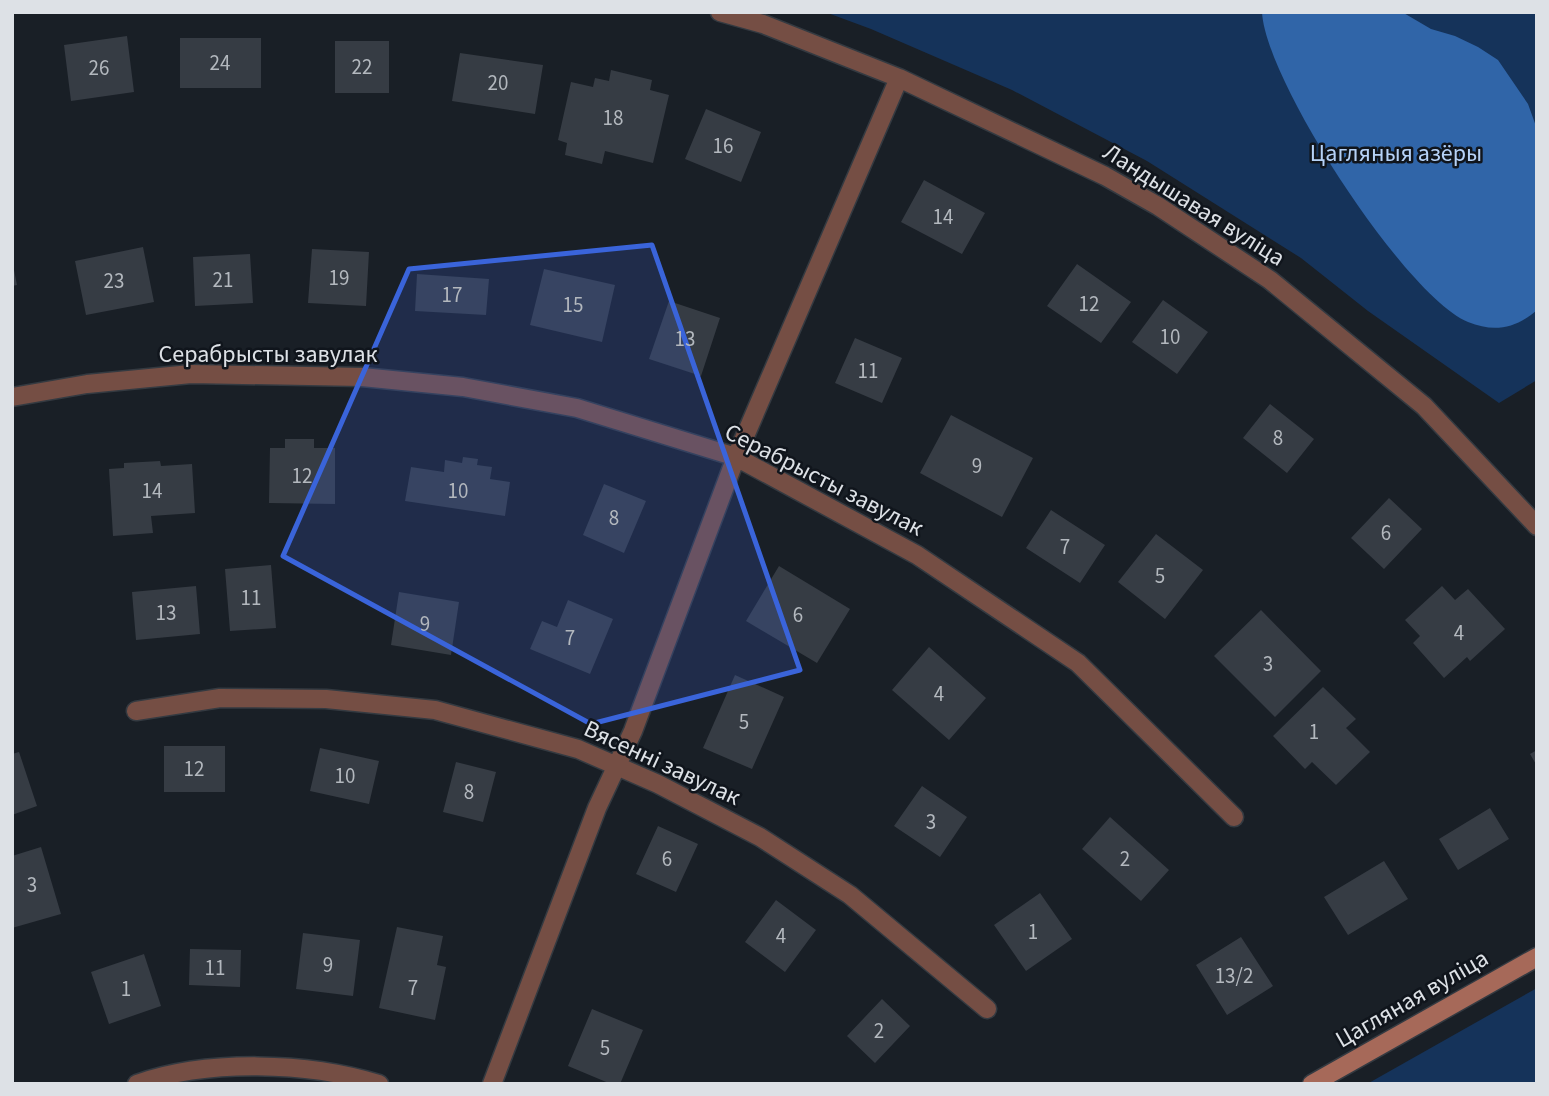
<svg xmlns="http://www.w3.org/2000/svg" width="1549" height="1096" font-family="'Source Sans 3',sans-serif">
<rect width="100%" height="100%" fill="#191f26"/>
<path fill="#15335a" d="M825,12H1537V380L1499,403L1368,311L1301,258L1147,161L1012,90L871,29Z
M1537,988V1084H1367Z"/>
<path fill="#3065a8" d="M1262,12H1402L1431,29L1455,36L1478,47L1498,60L1528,104L1537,129V310C1516,328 1495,333 1468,322C1405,296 1265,80 1262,12Z"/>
<path fill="#363c44" d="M127,36L134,92L71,101L64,45Z
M180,38H261V88H180Z
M335,41H389V93H335Z
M460,53L543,65L535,114L452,101Z
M611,70L652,80L650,90L669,95L653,163L605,151L602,164L565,155L567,143L558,140L571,82L593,87L595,78L609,81Z
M706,109L761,132L741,182L685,159Z
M924,180L985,213L962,254L901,222Z
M143,247L154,302L86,315L75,261Z
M312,249L369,252L366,306L308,303Z
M250,254L253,303L195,306L193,257Z
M12,260L17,285L12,286Z
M1077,264L1131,302L1101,343L1047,306Z
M544,269L615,285L602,342L530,325Z
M417,274L489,279L486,315L415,311Z
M1163,300L1208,332L1177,374L1132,342Z
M669,301L720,318L701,376L649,359Z
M855,338L902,358L882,403L835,383Z
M1270,404L1314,439L1287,473L1243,438Z
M951,415L1033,458L1002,517L920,473Z
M285,439H314V448H335V504L269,503L270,448H285Z
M463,457L478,459L477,465L492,467L490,479L510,482L505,516L405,501L411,467L444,472L445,460L462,463Z
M160,461L161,466L192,464L195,513L151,516L153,533L113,536L109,469L124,468V463Z
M604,484L646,501L624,553L583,535Z
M1389,498L1422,529L1384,569L1351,538Z
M1051,510L1105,545L1080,583L1026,548Z
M1156,534L1203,570L1165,619L1118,582Z
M271,565L276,628L230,631L225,569Z
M779,566L850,609L817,663L746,621Z
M196,586L200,634L136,640L132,592Z
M1442,586L1455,600L1468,589L1505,629L1470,661L1467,657L1444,678L1413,643L1420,636L1405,620Z
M399,592L459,602L451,655L391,645Z
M568,600L613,619L590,674L530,649L542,621L557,627Z
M1261,610L1321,671L1275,717L1214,656Z
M929,647L986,698L949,740L892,690Z
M735,675L784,697L752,769L703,748Z
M1323,687L1356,719L1346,728L1370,752L1336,785L1312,762L1305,769L1273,736Z
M164,746H225V792H164Z
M320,748L379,761L369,804L310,791Z
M1537,750V766L1530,754Z
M19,752L37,806L12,815V754Z
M456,762L496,772L483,822L443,812Z
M922,786L967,817L940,857L894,826Z
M1490,808L1509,839L1458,870L1439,839Z
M1110,817L1169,870L1141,901L1082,849Z
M658,826L698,844L676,892L636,874Z
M41,847L61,914L12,928V856Z
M1384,861L1408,899L1348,935L1324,897Z
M1040,893L1072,939L1026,971L994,925Z
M776,900L816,930L785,972L745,942Z
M397,927L443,936L437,965L446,967L435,1020L379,1008Z
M303,933L360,940L353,996L296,989Z
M1241,937L1273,986L1227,1015L1196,965Z
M190,949L241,950L240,987L189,985Z
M144,954L161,1006L109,1024L91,972Z
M882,999L910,1026L875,1063L847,1036Z
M592,1009L643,1030L620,1084H611L568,1066Z"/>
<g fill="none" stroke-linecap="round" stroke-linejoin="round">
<g stroke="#343a41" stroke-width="21">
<path id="street" d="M720,12L763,24L899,78L1105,176L1158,206L1270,280L1424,406L1537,526
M12,397L87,384L191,374L362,377L463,387L577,408L736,457L917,555L1078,663L1234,817
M136,711L220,698L326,699L435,710L578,749L658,784L760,837L850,895L987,1009
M137,1084C207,1059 308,1062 379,1084
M492,1084L597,808L633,731L736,457L899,78"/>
</g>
<g stroke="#343a41" stroke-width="21">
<path id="secondary" d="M1312,1084L1537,957"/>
</g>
<use href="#street" stroke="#754e44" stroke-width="18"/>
<use href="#secondary" stroke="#a66959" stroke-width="18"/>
</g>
<path fill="#3a64da" fill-opacity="0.2" stroke="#3a64da" stroke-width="5" stroke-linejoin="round" d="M652,245L800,670L591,724L283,556L409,269Z"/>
<g text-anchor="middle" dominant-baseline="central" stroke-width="5" stroke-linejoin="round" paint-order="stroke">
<g font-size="21" fill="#b3b8be">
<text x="220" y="63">24</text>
<text x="362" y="67">22</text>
<text x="99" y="68">26</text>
<text x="498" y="83">20</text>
<text x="613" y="118">18</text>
<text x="723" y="146">16</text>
<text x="943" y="217">14</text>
<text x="339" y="278">19</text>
<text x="223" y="280">21</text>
<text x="114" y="281">23</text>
<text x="452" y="295">17</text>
<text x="1089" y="304">12</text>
<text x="573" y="305">15</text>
<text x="1170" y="337">10</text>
<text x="685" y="339">13</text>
<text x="868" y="371">11</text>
<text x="1278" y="438">8</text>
<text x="977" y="466">9</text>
<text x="302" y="476">12</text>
<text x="152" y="491">14</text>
<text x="458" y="491">10</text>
<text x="614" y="518">8</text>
<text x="1386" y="533">6</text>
<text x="1065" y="547">7</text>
<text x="1160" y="576">5</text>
<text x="251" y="598">11</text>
<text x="166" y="613">13</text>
<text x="798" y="615">6</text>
<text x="425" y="624">9</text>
<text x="1459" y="633">4</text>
<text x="570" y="638">7</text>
<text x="1268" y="664">3</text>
<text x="939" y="694">4</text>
<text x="744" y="722">5</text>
<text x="1314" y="732">1</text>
<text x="194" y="769">12</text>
<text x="345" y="776">10</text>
<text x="469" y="792">8</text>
<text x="931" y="822">3</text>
<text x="667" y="859">6</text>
<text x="1125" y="859">2</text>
<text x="32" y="885">3</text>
<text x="1033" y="932">1</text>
<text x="781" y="936">4</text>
<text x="328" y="965">9</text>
<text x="215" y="968">11</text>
<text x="1234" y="976">13/2</text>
<text x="413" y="988">7</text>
<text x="126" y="989">1</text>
<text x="879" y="1031">2</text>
<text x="605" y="1048">5</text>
</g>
<g font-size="24" fill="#b6d2f7" stroke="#10151c">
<text x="1396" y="153">Цагляныя азёры</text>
</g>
<g font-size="24" fill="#dde1e6" stroke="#10151c">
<text transform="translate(1194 205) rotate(32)">Ландышавая вуліца</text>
<text x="268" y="354">Серабрысты завулак</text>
<text transform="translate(824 480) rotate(27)">Серабрысты завулак</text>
<text transform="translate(662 763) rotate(25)">Вясенні завулак</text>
<text transform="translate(1412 999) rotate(-30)">Цагляная вуліца</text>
</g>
</g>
<rect width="1549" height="1096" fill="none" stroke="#dde1e6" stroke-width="28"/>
</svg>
